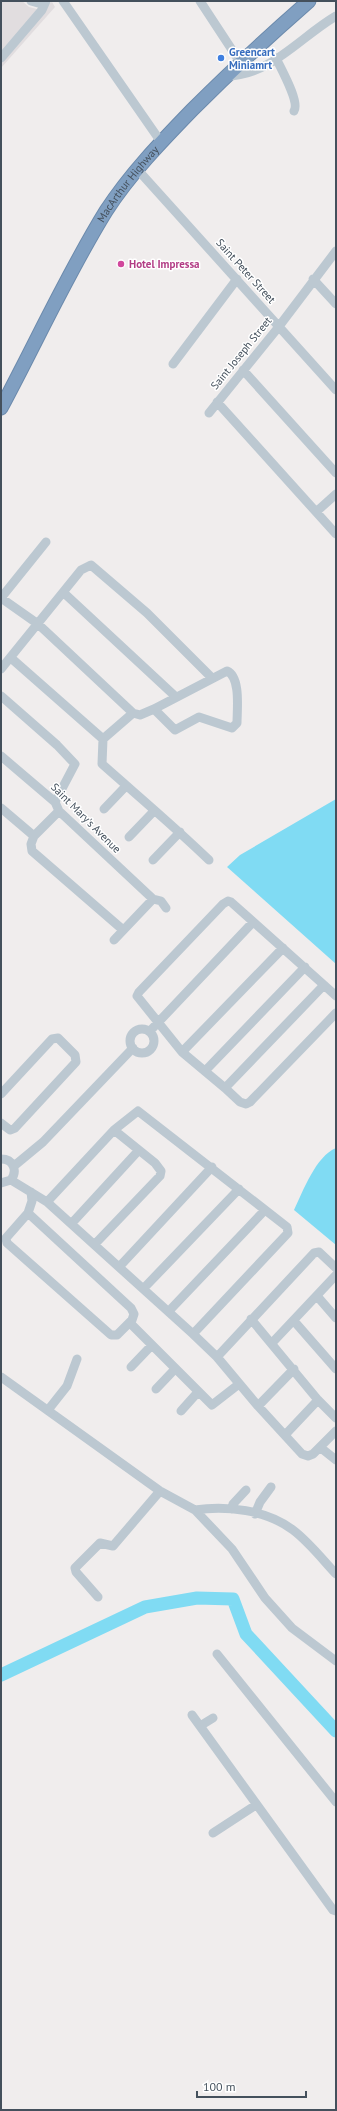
<svg xmlns="http://www.w3.org/2000/svg" width="337" height="2111" font-family="'PT Sans',sans-serif">
<rect width="100%" height="100%" fill="#f0eded"/>
<path fill="#e1dddf" d="M1,1H22L29,7L37,9L52,2L55,7L1,68Z"/>
<path fill="#80dbf3" d="M336,799V964L227,867L240,855Z
M336,1148V1245L294,1210C303,1191 316,1156 336,1148Z"/>
<g fill="none" stroke-linecap="round" stroke-linejoin="round">
<path stroke="#80dbf3" stroke-width="13" d="M1,1675L145,1607L197,1598L233,1599L246,1634L336,1731"/>
<g stroke="#6b8aac" stroke-width="15">
<g id="highway">
<path id="s1" d="M1,408C36,343 67,274 106,211C130,174 161,142 192,110C230,72 269,36 309,1"/>
</g>
</g>
<path stroke="#bcc8d1" stroke-width="9" d="M31,1L38,3L43,1
M63,1L161,142
M200,1L240,62
M1,58L42,10L46,1
M276,58C281,69 300,102 294,111
M226,76C270,76 300,37 336,16
M137,169L336,390
M313,279L336,304
M173,364L237,279
M243,370L336,473
M217,402L336,534
M209,413L277,329L336,251
M316,512L336,494
M64,593L176,697
M1,598L38,624L133,713
M1,598L46,542
M11,658L103,739L102,764C138,796 175,827 209,860
M1,669L81,570L91,565L147,613L212,678
M1,696L57,745L75,764L55,802
M103,739L133,713L140,715L154,709L227,671C241,677 237,710 237,723L232,728L199,717L175,730L154,709
M1,756L55,802L59,811L153,899L161,901L166,908
M1,808L34,836L31,844L32,851L122,929
M104,809L126,786
M34,836L59,811
M129,837L154,811
M153,860L180,832
M228,901L231,902L324,985L225,1088L182,1052L137,996L139,992L223,904Z
M114,940L153,899
M324,985L336,996
M130 1041a12 12 0 1 1 24 0a12 12 0 1 1-24 0Z
M150,1031L253,922
M182,1052L283,948
M205,1071L305,967
M225,1088L240,1102L246,1104L250,1102L336,1013
M1,1094L52,1039L58,1038L75,1055L76,1062L15,1128L10,1130L1,1123
M1,1159C13,1159 18,1170 11,1180L1,1183
M14,1166L43,1142L133,1048
M11,1180L47,1202L193,1334L288,1233L287,1227L138,1111L114,1130L47,1202
M28,1213L6,1238L7,1243L111,1335H117L132,1320L134,1314L131,1308L28,1213L32,1201L31,1192
M72,1223L139,1150
M95,1244L160,1176L161,1171L155,1163L114,1130
M120,1266L212,1167
M144,1288L239,1189
M317,1296L336,1318
M169,1311L265,1210
M251,1319L318,1400L336,1418
M294,1321L336,1369
M130,1323L212,1405L239,1384
M193,1334L217,1357L314,1253L319,1252L336,1268
M272,1343L336,1275
M217,1357L258,1406L302,1454L308,1456L313,1454L336,1431
M131,1367L152,1345
M1,1377L160,1491L195,1510L232,1549L265,1598L292,1628L336,1661
M156,1389L175,1369
M258,1406L294,1369
M48,1410L67,1386L77,1359
M181,1411L198,1392
M285,1435L318,1400
M321,1448L336,1460
M232,1509L233,1504L246,1490
M195,1510C226,1505 267,1510 293,1530C309,1542 322,1559 336,1574
M255,1514L260,1502L271,1487
M98,1597L76,1572L75,1568L100,1543L113,1546L160,1491
M217,1654L336,1802
M192,1715L333,1910L336,1911
M200,1726L213,1718
M213,1833L256,1805"/>
<use href="#highway" stroke="#809fc1" stroke-width="13"/>
</g>
<circle fill="#3f7fe0" stroke="#fff" stroke-width="1.5" cx="221" cy="58" r="4"/>
<circle fill="#d1479c" stroke="#fff" stroke-width="1.5" cx="121" cy="264" r="4"/>
<g text-anchor="middle" dominant-baseline="central" stroke-width="3" stroke-linejoin="round" paint-order="stroke">
<g font-size="11" font-weight="bold" fill="#366cbe" stroke="#fff" text-anchor="start">
<text x="229" y="52">Greencart<tspan x="229" dy="13">Miniamrt</tspan></text>
</g>
<g font-size="11" fill="#44505c" stroke="#fff">
<text stroke="none"><textPath href="#s1" startOffset="258">MacArthur Highway</textPath></text>
<text transform="translate(246 271) rotate(48)">Saint Peter Street</text>
<text transform="translate(241 353) rotate(-51)">Saint Joseph Street</text>
<text transform="translate(86 818) rotate(45)">Saint Mary's Avenue</text>
</g>
<g font-size="11" font-weight="bold" fill="#b23c85" stroke="#fff" text-anchor="start">
<text x="129" y="264">Hotel Impressa</text>
</g>
</g>
<rect width="337" height="2111" fill="none" stroke="#44505c" stroke-width="4"/>
<path d="M197 2091v6h109v-6" fill="none" stroke="#44505c" stroke-width="2"/>
<text x="203" y="2091" font-size="12" fill="#44505c" stroke="#ffffff" stroke-width="3" paint-order="stroke">100 m</text>
</svg>
